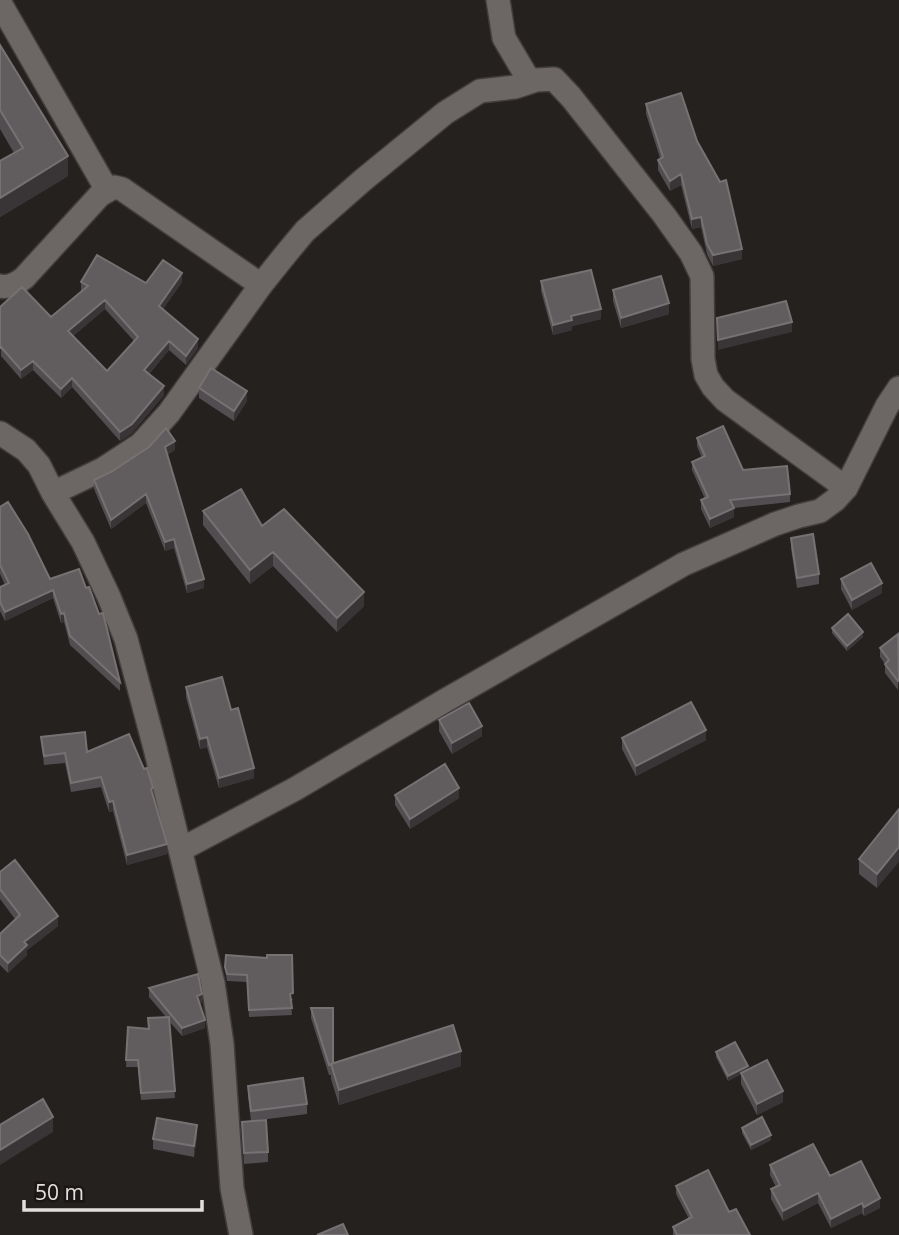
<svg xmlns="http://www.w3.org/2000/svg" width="899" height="1235" font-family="'Open Sans',sans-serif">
<rect width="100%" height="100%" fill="#25211f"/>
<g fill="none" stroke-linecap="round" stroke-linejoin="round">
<g stroke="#413d3c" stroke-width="26">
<path id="minor" d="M498,0L504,38L530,82
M0,3L107,190
M0,286C10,288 17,283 24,278L100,195L114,187L122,189L261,285
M0,433L26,450L39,465L53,493L83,542L109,597L126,639L155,748L213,983L222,1044L232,1188L241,1235
M53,493L103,469L141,444L169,413L261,285L285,255L305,231L363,180L445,113L480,91L515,87L536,80L554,79L571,97L664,215L691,253L702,276L703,359L706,375L713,387L725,400L846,488
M180,850L295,789L446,700L684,564L775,524L799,516L820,511L835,500L846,488L887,406L899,388"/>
</g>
<use href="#minor" stroke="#6c6764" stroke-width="23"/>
</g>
<path fill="#524d50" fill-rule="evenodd" d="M0,45L68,176L0,217V161L14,153L0,129Z
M646,104L697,141L742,259L713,266L707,254L701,227L692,229L681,185L670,191L658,170V160L660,158L646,114Z
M560,278L601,319L572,326V330L553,335L541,291V281Z
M81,282L146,283L182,282L163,309L198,348L186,365L169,350L149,374L164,395L132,433L120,441L72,387L61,398L33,370L21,379L1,356L0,307L51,317L81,291ZM105,309L134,341L107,371L73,336Z
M613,290L669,314L621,328L613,301Z
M199,388L247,401L234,421L199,398Z
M697,438L743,470L790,494V502L734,508V517L710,528L701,509V500L705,499L692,470V462L702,458L697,446Z
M175,450L167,455L204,588L187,593L174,548L165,551L146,503L111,529L94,489V480Z
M0,507L120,682V691L70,645L64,622L61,623L53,598L5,621L0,611V587L5,585L0,574Z
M203,511L262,526L364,606L337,632L273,566L250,584L203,525Z
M791,538L819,574V584L797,588L791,548Z
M841,579L882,593L852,610L841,589Z
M832,628L863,637L847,651L832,633Z
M899,635L898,690L885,673V664L880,657V648Z
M186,687L231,710L254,778L219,788L207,747L200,749L186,697Z
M439,720L482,736L452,754L439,731Z
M41,737L87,752L153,795L167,854L127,865L113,811L109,812L101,787L71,792L65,763L44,765Z
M622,738L706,740L636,776L622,749Z
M395,795L459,798L410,829L395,805Z
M899,809L877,888L859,874V859Z
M0,872L58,926L27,950V955L8,973L0,965V934L15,919L0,899Z
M267,958L293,1000L291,1001L292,1015L249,1017L247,982L227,981L225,967Z
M149,988L202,1003H200L205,1028L182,1036L169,1021L175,1098L141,1100L138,1067H126L128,1027L148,1029L166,1017L149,997Z
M311,1008L333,1063L461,1066L339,1105L331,1079V1075H329L311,1018Z
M716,1052L748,1070L783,1102L757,1115L741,1084V1074L728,1081L716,1057Z
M248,1086L307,1104V1114L260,1120L268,1152V1162L244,1164L242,1122L251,1121L248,1096Z
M742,1128L771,1140L751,1150L742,1133Z
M197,1135L194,1157L153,1149V1139Z
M770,1165L830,1176L880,1208L864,1216L862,1213L831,1228L818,1203L783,1221L771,1199V1189L776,1187L770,1175Z
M676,1186L729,1212L750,1235H673V1227L689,1219L676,1194Z"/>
<path fill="#393536" d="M68,156V176L0,217V198Z
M681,174V185L670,191V181Z
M701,217V227L692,229V219Z
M742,249V259L713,266V255Z
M182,273V282L159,315V306Z
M105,300V309L68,340V331Z
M669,303V314L621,328V318Z
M601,309V319L572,326V330L553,335V325L571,316Z
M792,322V332L718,350V340Z
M198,339V348L186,365V356Z
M169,341V350L144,379V370Z
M33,361V370L21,379V370Z
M72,378V387L61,398V389Z
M164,386V395L132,433L120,441V432Z
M247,391V401L234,421V411Z
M175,441V450L165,456V447Z
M146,494V503L111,529V520Z
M734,508V517L710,528V519Z
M174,539V548L165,551V542Z
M273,552V566L250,584V570Z
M204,579V588L187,593V584Z
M882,583V593L852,610V600Z
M53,590V598L5,621V612Z
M364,592V606L337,632V618Z
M64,613V622L61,623V614Z
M863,632V637L847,651V646Z
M482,726V736L452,754V743Z
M706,730V740L636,776V766Z
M207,737V747L200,749V739Z
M254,768V778L219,788V778Z
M459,788V798L410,829V819Z
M113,801V811L109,812V802Z
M167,844V854L127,865V855Z
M899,847V862L877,888V874Z
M58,916V926L27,950V955L8,973V963L24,942Z
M202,994V1003L197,1004V996Z
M205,1020V1028L182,1036V1028Z
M461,1051V1066L339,1105V1090Z
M748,1066V1071L728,1081V1076Z
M783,1091V1102L757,1115V1104Z
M53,1117V1132L0,1165V1150Z
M197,1125V1135L194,1157V1146Z
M771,1135V1140L751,1150V1145Z
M818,1193V1203L783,1221V1211Z
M880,1198V1208L864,1216V1207Z
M862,1203V1213L831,1228V1219Z"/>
<path fill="#615d5f" stroke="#767173" stroke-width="2" fill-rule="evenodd" d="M0,45L68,156L0,198V161L23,148L0,110Z
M681,93L697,141L720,182L726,180L742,249L713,255L707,244L701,217L692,219L681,174L670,181L658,160L663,157L646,104Z
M97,255L146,283L163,260L182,273L159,306L198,339L186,356L169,341L144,370L164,386L132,424L120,432L72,378L61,389L33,361L21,370L1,347L0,348V307L22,287L51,317L88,286L81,282ZM105,300L138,337L107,371L68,331Z
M591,270L601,309L571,316L572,320L553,325L541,281Z
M661,276L669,303L621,318L613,290Z
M786,301L792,322L718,340L717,318Z
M211,368L247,391L234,411L199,388Z
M723,426L743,470L787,466L790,494L730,500L734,508L710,519L701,500L708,497L692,462L705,456L697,438Z
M166,428L175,441L165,447L204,579L187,584L174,539L165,542L146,494L111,520L94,480L111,472L149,447Z
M241,489L262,526L284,509L364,592L337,618L273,552L250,570L203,511Z
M8,502L28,534L50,579L79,569L86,588L89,587L99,614L103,613L120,682L70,636L64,613L61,614L53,590L5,612L0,602V587L9,583L0,565V507Z
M813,534L819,574L797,578L791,538Z
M871,563L882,583L852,600L841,579Z
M848,614L863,632L847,646L832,628Z
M898,634L899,680L898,681L885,664L889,660L880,648Z
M222,677L231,710L238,708L254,768L219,778L207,737L200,739L186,687Z
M691,702L706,730L636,766L622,738Z
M469,703L482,726L452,743L439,720Z
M85,732L87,752L129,734L144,769L147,768L151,781L153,788L151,789L167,844L127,855L113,801L109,802L101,777L71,783L65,753L44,756L41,737Z
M445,764L459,788L410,819L395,795Z
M899,809V847L877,874L859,859Z
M15,860L58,916L24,942L27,945L8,963L0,955V934L20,915L0,889V872Z
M226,955L267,958V955H292L293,993L290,994L292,1008L249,1010L247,975L227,974L225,967Z
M198,974L202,994L197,996L205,1020L182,1028L149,988Z
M311,1008H333V1063L329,1065Z
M169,1017L175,1091L141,1093L138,1060H126L128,1027L149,1029L148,1018Z
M453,1025L461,1051L339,1090L331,1064Z
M735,1042L748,1066L728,1076L716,1052Z
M767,1060L783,1091L757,1104L741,1073Z
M303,1078L307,1104L251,1111L248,1086Z
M43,1099L53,1117L0,1150V1125Z
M762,1117L771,1135L751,1145L742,1128Z
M157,1118L197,1125L194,1146L153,1139Z
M266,1120L268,1152L244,1153L242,1122Z
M813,1144L830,1176L861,1161L880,1198L864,1207L862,1203L831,1219L818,1193L783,1211L771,1189L780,1185L770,1165Z
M708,1170L729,1212L736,1209L750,1235H677L673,1227L692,1217L676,1186Z
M343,1224L348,1235H317Z"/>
<path d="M24 1200v10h178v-10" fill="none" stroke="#e2dfdd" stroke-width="3.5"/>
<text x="35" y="1200" font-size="21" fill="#e2dfdd" stroke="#1c1716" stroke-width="5" paint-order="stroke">50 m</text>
</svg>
